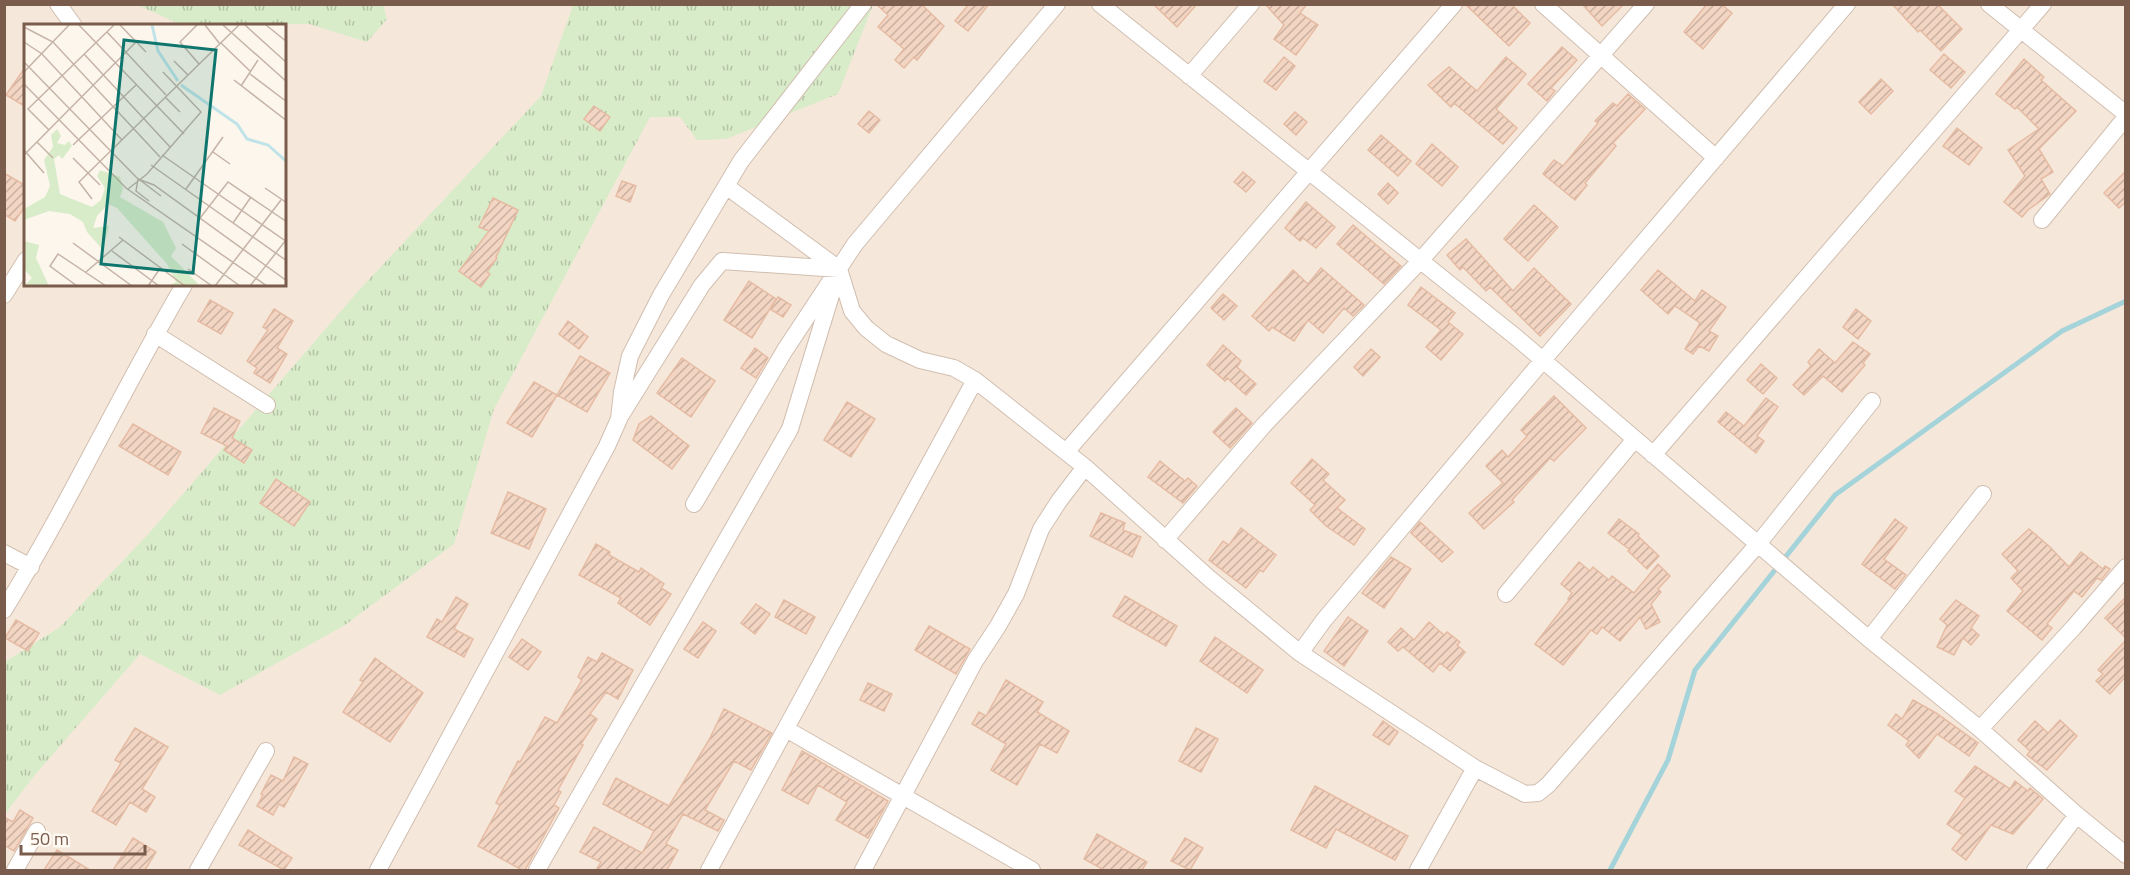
<svg xmlns="http://www.w3.org/2000/svg" width="2130" height="875" font-family="'Titillium Web',sans-serif">
<defs>
<pattern id="grass-tufts" width="24" height="20" patternUnits="userSpaceOnUse" patternTransform="scale(1.5)"><rect width="24" height="20" fill="#d8ecc9"/><path d="M3 7l-1-3M5 7V3M7 7l1-3M15 17l-1-3M17 17v-4M19 17l1-3" fill="none" stroke="#b4c2a5"/></pattern>
<pattern id="building-hatch" width="6" height="6" patternUnits="userSpaceOnUse" patternTransform="scale(1.5)"><rect width="6" height="6" fill="#f3d5c3"/><path d="M-1 1l2-2M0 6l6-6M5 7l2-2" fill="none" stroke="#cab0a1"/></pattern>
</defs>
<rect width="100%" height="100%" fill="#fdf6ec"/>
<path fill="#f5e8da" fill-rule="evenodd" d="M5,5H2125V870H5ZM26,26H285V285H26Z"/>
<path fill="url(#grass-tufts)" d="M137,5H383L387,19L367,42L309,24L182,25Z
M570,5H873L838,94L726,139L697,140L680,117H650L494,409L454,544L345,625L220,695L140,654L34,776L5,814V662L60,627L151,531L360,289L541,96L572,8Z"/>
<g fill="none" stroke-linecap="round" stroke-linejoin="round">
<path stroke="#a5d3da" stroke-width="5" d="M1610,870L1668,760L1695,670L1835,495L2062,331L2126,301"/>
</g>
<path fill="url(#building-hatch)" stroke="#e6bba3" stroke-width="1.5" d="M876,4H921L944,26L917,60L914,57L904,68L895,60L904,49L878,27L888,15Z
M969,4H989L968,31L955,21Z
M1153,4H1197L1177,27Z
M1265,4H1307L1300,13L1318,25L1296,55L1274,39L1284,25Z
M1465,4H1511L1530,23L1509,46Z
M1582,4H1624L1602,26Z
M1707,4H1721L1732,13L1703,49L1684,32Z
M1892,4H1937L1962,29L1941,51L1920,30L1918,32Z
M1562,47L1577,60L1551,88L1555,91L1547,101L1528,84Z
M1944,54L1965,72L1951,88L1930,70Z
M1284,57L1295,66L1276,90L1264,81Z
M1506,57L1526,74L1496,109L1517,128L1503,144L1454,103L1451,107L1428,85L1449,67L1477,91Z
M2024,59L2044,77L2041,80L2076,111L2039,149L2053,172L2041,179L2050,194L2028,210L2022,217L2004,202L2025,176L2008,150L2039,129L2017,107L2015,109L1996,94Z
M26,66V107L6,95Z
M1881,79L1893,91L1871,114L1859,102Z
M1628,94L1645,109L1613,143L1616,146L1585,183L1587,185L1575,200L1543,174L1554,160L1563,166L1598,123L1595,121L1613,103L1617,106Z
M594,106L610,117L600,131L584,119Z
M869,111L880,120L869,133L858,124Z
M1295,112L1307,122L1296,135L1284,124Z
M1957,128L1982,148L1969,165L1943,146Z
M1381,135L1411,161L1398,176L1368,150Z
M1432,144L1458,167L1442,186L1416,164Z
M2126,171V202L2119,208L2104,193Z
M1243,172L1255,182L1246,192L1234,182Z
M4,173L26,186V205L15,221L4,214Z
M622,181L636,186L630,202L616,196Z
M1388,183L1398,193L1388,204L1378,194Z
M493,198L518,210L496,257L497,258L487,272L490,274L481,287L459,271L489,231L479,227Z
M1306,202L1335,227L1316,248L1303,238L1300,241L1285,228Z
M1534,205L1558,227L1528,261L1504,239Z
M1353,225L1401,266L1384,284L1337,244Z
M1466,239L1513,291L1534,268L1571,304L1540,336L1490,287L1486,291L1463,267L1460,270L1447,255Z
M1321,268L1364,305L1353,316L1344,308L1323,333L1308,320L1294,341L1272,327L1269,331L1252,316L1293,270L1308,284Z
M1658,270L1695,301L1702,290L1726,307L1709,331L1718,336L1709,351L1699,346L1693,354L1685,349L1700,323L1675,306L1668,314L1641,290Z
M749,281L776,299L752,338L724,320Z
M1421,287L1455,313L1448,322L1463,334L1441,360L1426,347L1441,330L1408,305Z
M1223,294L1237,306L1224,320L1211,308Z
M778,297L791,305L783,317L770,309Z
M210,300L233,313L221,334L198,321Z
M274,309L293,321L277,348L287,354L270,383L254,373L257,368L247,361L268,330L263,327Z
M1856,309L1871,321L1858,339L1843,327Z
M568,321L588,337L579,349L559,334Z
M1853,342L1870,354L1863,363L1865,365L1842,392L1823,376L1804,395L1793,385L1811,366L1808,362L1819,349L1835,363Z
M1223,345L1241,361L1237,367L1256,384L1246,395L1227,378L1225,381L1207,365Z
M755,348L768,358L756,378L741,368Z
M1371,349L1380,357L1363,376L1354,367Z
M580,356L610,373L587,412L557,395Z
M682,358L715,381L691,417L657,393Z
M1761,364L1777,378L1763,394L1747,380Z
M534,382L557,395L532,437L507,423Z
M1554,396L1586,428L1554,461L1550,458L1512,500L1514,502L1484,529L1469,513L1503,483L1486,466L1502,450L1508,457L1527,436L1521,430Z
M1766,398L1778,407L1757,436L1764,441L1756,453L1718,422L1726,412L1744,426Z
M847,402L875,419L851,457L824,440Z
M214,408L240,421L232,438L252,450L244,463L224,450L227,446L201,433Z
M1236,408L1252,423L1230,448L1213,432Z
M651,416L689,446L672,469L633,440L639,424Z
M133,424L181,452L168,475L119,446Z
M1312,459L1329,474L1323,480L1345,500L1337,508L1365,529L1354,545L1326,526L1310,510L1315,505L1291,483Z
M1160,461L1185,481L1188,478L1197,486L1183,503L1148,477Z
M276,479L310,502L294,526L260,503Z
M508,492L546,509L529,549L491,533Z
M1101,513L1125,523L1123,530L1141,537L1132,557L1090,536Z
M1619,519L1639,534L1638,536L1659,556L1647,569L1628,551L1630,550L1608,533Z
M1895,519L1907,528L1884,559L1906,575L1895,589L1862,564Z
M1420,522L1453,552L1442,562L1411,533Z
M1241,528L1276,555L1263,572L1260,570L1246,588L1209,560L1223,541L1229,545Z
M2029,529L2050,547L2069,567L2081,552L2103,569L2105,566L2110,569L2101,580L2097,578L2082,597L2074,591L2047,624L2052,628L2042,640L2007,611L2023,591L2011,578L2018,571L2002,554Z
M596,544L610,552L609,555L639,572L641,568L664,584L661,588L671,594L650,625L618,603L621,598L579,575Z
M1391,557L1411,569L1384,608L1362,593Z
M1579,562L1590,571L1593,567L1609,580L1612,576L1634,593L1658,564L1670,576L1658,589L1661,592L1651,604L1660,622L1646,629L1640,617L1620,641L1602,627L1597,634L1591,630L1563,665L1535,644L1569,600L1568,599L1572,593L1561,584Z
M1125,596L1177,626L1166,646L1113,616Z
M456,597L468,604L454,629L473,639L464,657L427,637L437,619L442,622Z
M2126,597V638L2105,618Z
M784,600L815,617L806,634L775,617Z
M1956,600L1979,616L1971,628L1979,635L1971,645L1963,638L1954,655L1937,647L1947,625L1940,619Z
M756,604L770,614L755,634L741,623Z
M1348,617L1368,631L1344,666L1324,651Z
M16,620L39,633L28,651L5,638Z
M703,622L716,631L698,658L684,649Z
M1429,622L1444,635L1447,632L1460,642L1457,645L1465,652L1450,671L1440,663L1433,672L1403,647L1398,651L1388,642L1401,628L1414,640Z
M929,626L970,649L956,674L915,650Z
M1215,637L1263,670L1247,693L1200,661Z
M522,639L541,652L528,670L509,657Z
M2126,640V676L2110,694L2096,681L2103,674L2098,670Z
M602,653L633,670L618,699L606,692L590,714L597,719L581,744L583,745L558,790L561,792L554,805L559,808L525,870H522L478,846L500,805L496,803L518,761L520,762L545,717L557,723L582,680L578,677L588,657L597,662Z
M375,658L423,693L390,742L343,712L363,682L360,680Z
M1006,680L1043,702L1037,712L1069,731L1057,753L1040,744L1017,785L991,770L1006,744L972,724L979,712L986,716Z
M868,683L892,694L884,711L860,700Z
M1913,700L1936,713L1978,743L1969,756L1937,734L1919,758L1906,745L1909,741L1888,725L1896,714L1902,719Z
M724,709L772,733L751,770L734,761L705,810L724,820L718,831L683,814L666,844L678,850L667,870H596L601,862L580,852L594,827L642,853L654,831L603,804L616,778L669,806L709,740Z
M2060,720L2077,736L2047,770L2027,755L2030,751L2018,740L2035,721L2048,733Z
M1383,721L1398,732L1389,745L1373,735Z
M135,728L168,747L142,789L155,797L146,812L130,802L116,825L92,811L121,763L115,760Z
M1196,728L1218,739L1201,772L1179,761Z
M802,751L888,801L868,838L836,820L847,802L818,785L808,804L782,790Z
M294,757L308,764L284,807L279,804L273,815L257,806L263,795L261,794L271,775L283,781Z
M1975,766L2010,789L2015,781L2028,791L2030,788L2043,799L2013,834L1991,825L1966,860L1952,849L1963,835L1947,824L1965,798L1955,791Z
M1315,786L1408,836L1395,860L1336,829L1326,848L1291,830Z
M20,810L33,818L14,851L4,845V817L13,822Z
M248,830L292,858L284,870L239,845Z
M1097,834L1147,862L1142,870H1104L1084,859Z
M133,838L156,852L145,870H113Z
M1185,838L1203,848L1190,870L1171,861Z
M57,850L90,870H44Z"/>
<g fill="none" stroke-linecap="round" stroke-linejoin="round">
<g stroke="#d1beb0" stroke-width="18">
<path id="minor" d="M58,4L74,26
M1100,4L1517,338L1869,639L1980,729L2077,815L2126,855
M1543,4L1716,158
M1989,4L2126,114
M1189,76L1251,4
M726,186L839,269L852,311L866,328L886,344L920,360L954,368L975,380L1085,467L1210,579L1300,653L1475,768L1525,794L1538,793L1548,785L1758,544L1872,401
M2042,220L2126,117
M4,295L26,260
M155,334L267,405
M1066,452L1454,4
M1653,455L2043,4
M694,504L785,350L855,244L1057,4
M1165,540L1264,425L1420,261L1646,4
M4,553L31,567
M1506,594L1635,439
M4,610C69,504 121,392 184,285
M1869,639L1983,494
M1300,653L1324,620L1543,360L1847,4
M786,729L1032,870
M1980,729L2074,627L2126,567
M15,870L37,831
M198,870L266,751
M378,870L607,446L619,419L622,392L630,356L661,295L741,161L863,4
M537,870L790,429L839,269L722,261L702,285L621,415
M709,870L975,380
M863,870L975,661L998,626L1016,594L1041,529L1059,501L1085,467
M1418,870L1475,768
M2035,870L2077,815"/>
</g>
<use href="#minor" stroke="#fff" stroke-width="16"/>
</g>
<g transform="translate(24 24)">
<rect width="262" height="262" fill="#fdf6ec"/>
<path d="M33,105L37,112L33,119L41,121L45,117L48,122L38,135L35,131L30,135L36,170L68,183L77,176L81,164L73,152L76,146L96,153L99,165L96,173L139,198L152,224L147,232L176,262H145L152,258L143,240L93,184L84,180L73,192L69,204L85,202L79,226L63,208L59,198L46,190L25,187L0,196V185L21,173L26,162L20,136L29,123L27,111ZM0,217L15,221L12,234L25,262H0L8,254L0,245Z" fill="#d8ecc9"/>
<path fill="none" stroke="#bfe3e8" stroke-width="3" d="M128,1L134,27L154,57M157,61L213,100L223,115L244,121L263,138"/>
<path fill="none" stroke="#c5b3a7" stroke-width="1.5" d="M55,1L160,110M96,1L122,28M173,1L156,18L175,40M181,1L196,20M199,1L263,58M221,1L263,39M242,1L263,18M0,3L29,18L136,133M83,8L142,71M0,18L18,30L98,116M197,19L227,48M60,30L146,123M150,37L164,51M0,38L112,153L137,172M0,48L45,1M226,50L263,78M210,56L263,97M0,60L102,164L243,262M217,62L234,36M141,73L156,88M25,106L4,85L90,1M13,118L29,134M49,121L112,61M0,126L20,149M189,128L206,140M0,131L112,18M138,131L263,218M49,134L76,161M127,141L263,237M241,164L263,179M104,165L123,150L177,88L139,48M162,165L199,113M68,175L55,158L215,1M125,177L112,167L114,155L130,161L263,257M176,194L204,158L263,198M209,199L227,173M95,213L161,262M49,219L108,262M158,220L216,262M88,227L135,262M164,245L188,262M62,248L99,216M53,262L26,242L34,230L82,262M124,262L137,243M191,262L257,176M226,262L262,216"/>
<path fill="#0f766e" fill-opacity="0.15" stroke="#0f766e" stroke-width="3" d="M100,16L192,26L169,249L77,240Z"/>
<rect width="262" height="262" fill="none" stroke="#7a5c4d" stroke-width="3"/>
</g>
<rect width="2130" height="875" fill="none" stroke="#7a5c4d" stroke-width="12"/>
<path d="M21 845v9h124v-9" fill="none" stroke="#7a5c4d" stroke-width="3"/>
<text x="30" y="845" font-size="18" fill="#7a5c4d" stroke="#fffaf3" stroke-width="4.5" paint-order="stroke">50 m</text>
</svg>
